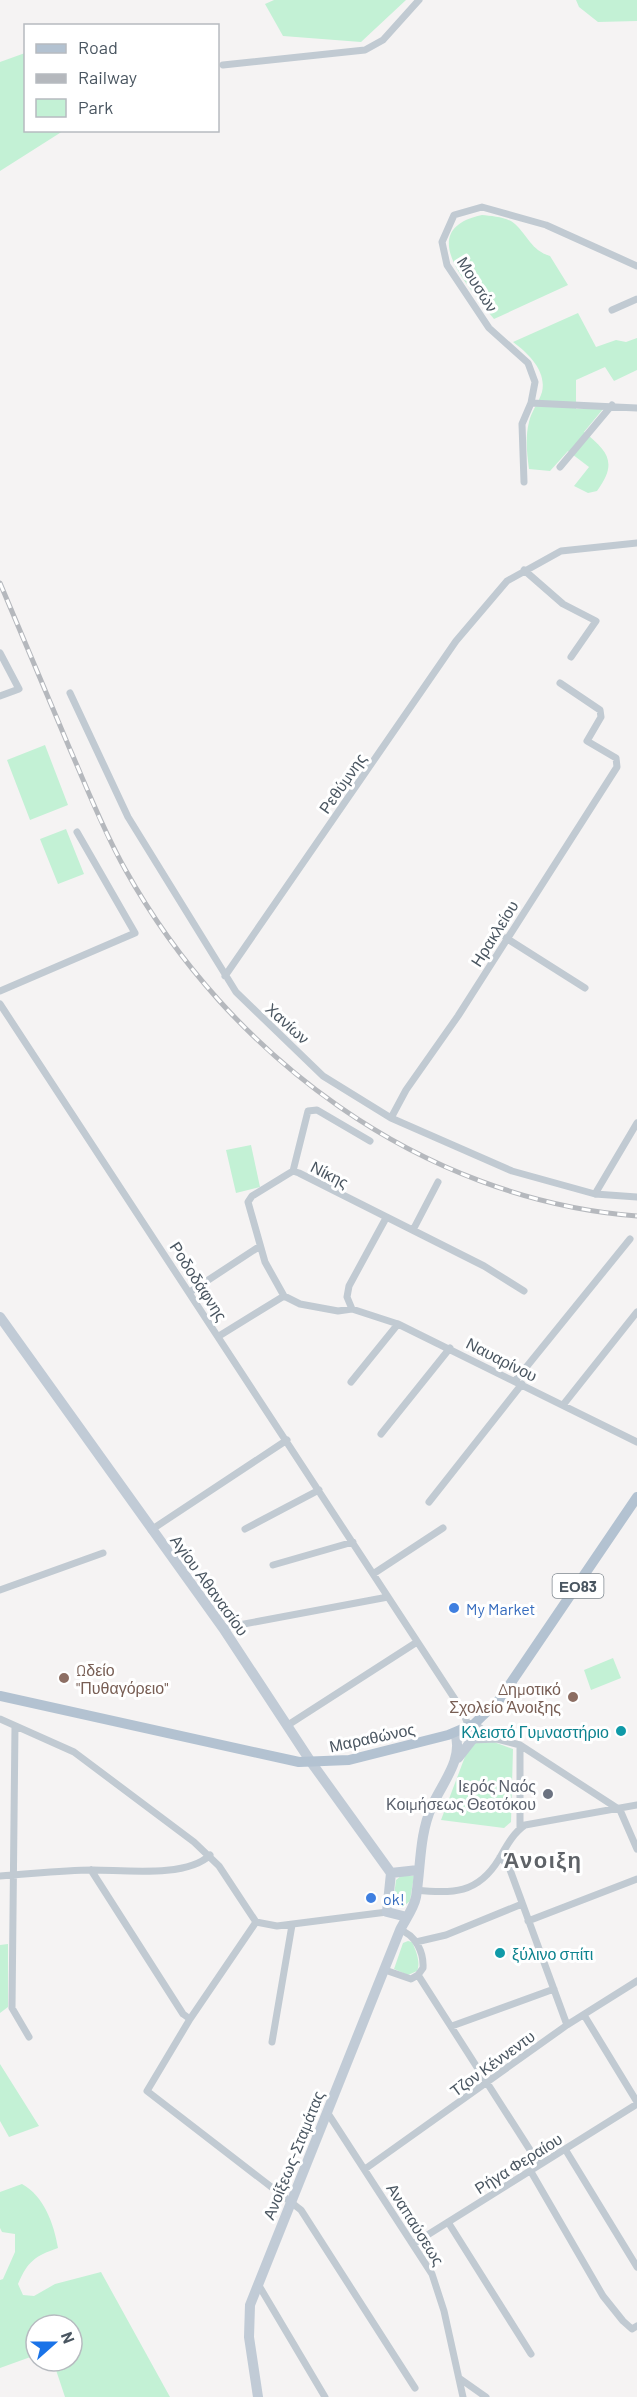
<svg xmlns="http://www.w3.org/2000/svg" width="637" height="2397" font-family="Barlow,sans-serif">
<rect width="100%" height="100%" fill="#f5f3f3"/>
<path fill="#c3f1d5" d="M274,0H406L361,42L283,36L265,4Z
M576,0H637V21L598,22L579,7Z
M25,53L26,130L63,131L0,171V62Z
M482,215C492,216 507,217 515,224C528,236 531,250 550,256L568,285L494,319C471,288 412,230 482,215Z
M578,313L596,347L616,340L626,342L637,338V370L614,381L605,367L576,380V409H603L584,432C608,451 618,463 597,491L588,493L574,486L589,467L568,451L550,471L529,469C527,453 525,438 529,422C531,412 539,402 542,392C547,371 528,353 513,342Z
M45,745L68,805L30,820L7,760Z
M66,829L84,874L58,884L40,839Z
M251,1145L260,1187L236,1193L226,1150Z
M613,1658L621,1678L591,1690L584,1670Z
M494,1742L513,1749L511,1822L504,1828L441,1820L466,1754L475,1743Z
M402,1875L414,1876L410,1901L403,1907H396L393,1903L396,1880Z
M408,1941L412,1942C416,1951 421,1962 417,1971L408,1975L394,1969L403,1943Z
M8,1944V2007L0,2013V1945Z
M0,2064L39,2126L9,2137L0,2121Z
M22,2184C44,2196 54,2224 58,2248C35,2256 28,2261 18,2284L23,2295L34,2296L55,2284L101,2272L170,2397H65L53,2361H72V2325H36V2355L0,2368V2280L3,2279L15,2252V2234L2,2232L0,2228V2192Z"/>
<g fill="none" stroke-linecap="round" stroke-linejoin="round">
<path stroke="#c1cad2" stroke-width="7" d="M223,65L365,50L383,40L419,0
M612,310L637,299
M531,403L637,408
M560,467L612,405
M524,482L522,424L531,403L535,382L528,363L489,328L447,265L442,242L454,215L482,207L546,225L637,266
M524,570L563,604L596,621L571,657
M0,653L19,689L0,696
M70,693L128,817L236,992L323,1076L391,1118L512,1171L595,1194L637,1197
M506,938L585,988
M225,976L456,641L507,581L561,551L637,543
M0,991L135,933L77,832
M0,1004L462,1710L469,1727
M391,1118L406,1090L458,1016L617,767L616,758L587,741L601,717L600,710L560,683
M293,1171L308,1111L317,1110L370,1141
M595,1194L637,1123
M413,1230L438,1182
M524,1291L484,1266L299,1173L293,1171L288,1174L252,1196L248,1202L265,1262L284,1296L300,1304L338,1311L352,1309L398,1324L637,1442
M190,1292L260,1246
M352,1309L347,1297L349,1286L386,1218
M219,1336L284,1296
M515,1381L630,1239
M351,1382L398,1324
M563,1405L637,1312
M381,1434L450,1348
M429,1502L522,1384
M245,1529L319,1490
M151,1530L287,1440
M273,1565L353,1542
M373,1574L443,1528
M0,1590L103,1553
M223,1628L388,1597
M0,1719L74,1752L194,1842L219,1866L256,1922L277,1926L387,1912
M474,1724L497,1739L520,1745L620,1810L637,1849
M288,1725L417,1642
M15,1726L12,2008L29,2037
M472,1740L497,1739
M520,1828V1745
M500,1857L509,1867L567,2025
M91,1870L183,2014L190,2019
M0,1876C31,1874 62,1870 93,1870C124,1870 187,1878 210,1855
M416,1890C452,1894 478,1894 499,1859C506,1847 513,1833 525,1825L637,1805
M528,1921L637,1879
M256,1922L190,2019L147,2091L301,2210L415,2388
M416,1942L446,1935L522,1904
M385,1970L411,1979L418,1975L423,1968C424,1953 416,1935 400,1930
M418,1975L539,2164
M584,2015L637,2102
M452,2026L554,1989
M272,2042L292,1925
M327,2112L432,2274L444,2311L463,2397
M565,2149L637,2267
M365,2169L567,2025L637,1981
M530,2170L603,2296L623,2321L632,2329L637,2326
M448,2222L531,2354
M413,2244L637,2104
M258,2284L325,2397
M459,2378L486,2397"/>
<path stroke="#c1cbd6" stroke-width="10" d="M0,1317L223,1628L311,1762L391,1873
M458,1758L472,1740L469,1727
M407,1917L387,1912L391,1873L418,1870
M258,2397L249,2337L250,2305L400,1930C405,1920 414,1908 416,1897C421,1866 419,1835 432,1806C442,1783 464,1759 455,1733"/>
<path stroke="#b3c2d1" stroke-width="10" d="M0,1696L299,1762L349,1760L448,1735L474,1724L500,1699L637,1497"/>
<g stroke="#b5b8bd" stroke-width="5">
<path id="rail" d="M0,583C23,638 46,692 69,747C87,788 103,830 125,869C229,1056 420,1199 637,1216"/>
</g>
<use href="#rail" stroke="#fff" stroke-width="3" stroke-dasharray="9" stroke-linecap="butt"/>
</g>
<g fill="#3f7fe0" stroke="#fff" stroke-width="2">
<circle cx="454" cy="1608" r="6"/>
<circle cx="371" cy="1898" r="6"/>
</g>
<g fill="#8d6e63" stroke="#fff" stroke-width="2">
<circle cx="64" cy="1678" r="6"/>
<circle cx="573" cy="1697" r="6"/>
</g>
<g fill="#0f9aa8" stroke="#fff" stroke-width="2">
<circle cx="621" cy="1731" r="6"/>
<circle cx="500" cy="1953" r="6"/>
</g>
<circle fill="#6b7280" stroke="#fff" stroke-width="2" cx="548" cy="1794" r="6"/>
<g text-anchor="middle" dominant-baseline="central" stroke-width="6" stroke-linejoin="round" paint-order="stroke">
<rect fill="#fff" stroke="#808990" stroke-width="1.5" x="552.5" y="1574" width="51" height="24" rx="4.5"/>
<g font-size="15" font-weight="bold" fill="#4a5661">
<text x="578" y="1586">ΕΟ83</text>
</g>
<g font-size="16" fill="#4a5661" stroke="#fff">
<text transform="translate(478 284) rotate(58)">Μουσών</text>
<text transform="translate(342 783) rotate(-55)">Ρεθύμνης</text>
<text transform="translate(494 933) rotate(-58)">Ηρακλείου</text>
<text transform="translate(288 1023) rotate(42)">Χανίων</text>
<text transform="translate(330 1174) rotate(27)">Νίκης</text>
<text transform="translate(199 1281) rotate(57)">Ροδοδάφνης</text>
<text transform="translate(502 1359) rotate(27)">Ναυαρίνου</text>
<text transform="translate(210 1585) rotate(54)">Αγίου Αθανασίου</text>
<text transform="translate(372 1737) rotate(-12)">Μαραθώνος</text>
<text transform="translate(492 2063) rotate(-36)">Τζον Κέννεντυ</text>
<text transform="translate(293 2155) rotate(-68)">Ανοίξεως-Σταμάτας</text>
<text transform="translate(518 2163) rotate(-32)">Ρήγα Φεραίου</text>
<text transform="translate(416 2224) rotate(58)">Αναπαύσεως</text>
</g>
<g font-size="16" fill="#366cbe" stroke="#fff" text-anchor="start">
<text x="466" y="1608">My Market</text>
<text x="383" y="1898">ok!</text>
</g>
<g font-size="16" fill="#785e54" stroke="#fff" text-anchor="start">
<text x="76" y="1669">Ωδείο<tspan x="76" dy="18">"Πυθαγόρειο"</tspan></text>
<text x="561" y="1688" text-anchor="end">Δημοτικό<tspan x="561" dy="18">Σχολείο Άνοιξης</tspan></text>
</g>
<g font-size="16" fill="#0d838f" stroke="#fff" text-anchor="end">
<text x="609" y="1731">Κλειστό Γυμναστήριο</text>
<text x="512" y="1953" text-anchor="start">ξύλινο σπίτι</text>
</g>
<g font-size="16" fill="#5b616d" stroke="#fff" text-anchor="end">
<text x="536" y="1785">Ιερός Ναός<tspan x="536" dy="18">Κοιμήσεως Θεοτόκου</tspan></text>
</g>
<g font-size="22" font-weight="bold" letter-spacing="1.5" fill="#5f6368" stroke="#fff">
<text x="543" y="1859">Άνοιξη</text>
</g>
</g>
<rect x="24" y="24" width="195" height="108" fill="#ffffff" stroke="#b7bbc0" stroke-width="1.5"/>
<rect x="36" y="44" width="30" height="9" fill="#b3c2d1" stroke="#b7bbc0" stroke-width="1.5"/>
<text x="78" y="54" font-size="18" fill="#4a5661">Road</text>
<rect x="36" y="74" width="30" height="9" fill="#b5b8bd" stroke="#b7bbc0" stroke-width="1.5"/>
<text x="78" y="84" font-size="18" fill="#4a5661">Railway</text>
<rect x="36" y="99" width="30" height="18" fill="#c3f1d5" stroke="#b7bbc0" stroke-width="1.5"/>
<text x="78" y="114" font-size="18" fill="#4a5661">Park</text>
<g transform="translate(54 2343) rotate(69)"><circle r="28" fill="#ffffff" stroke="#b7bbc0" stroke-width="1.5"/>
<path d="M0-4.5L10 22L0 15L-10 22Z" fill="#1a73e8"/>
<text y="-9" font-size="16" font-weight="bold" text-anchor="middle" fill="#4a5661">N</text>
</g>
</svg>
